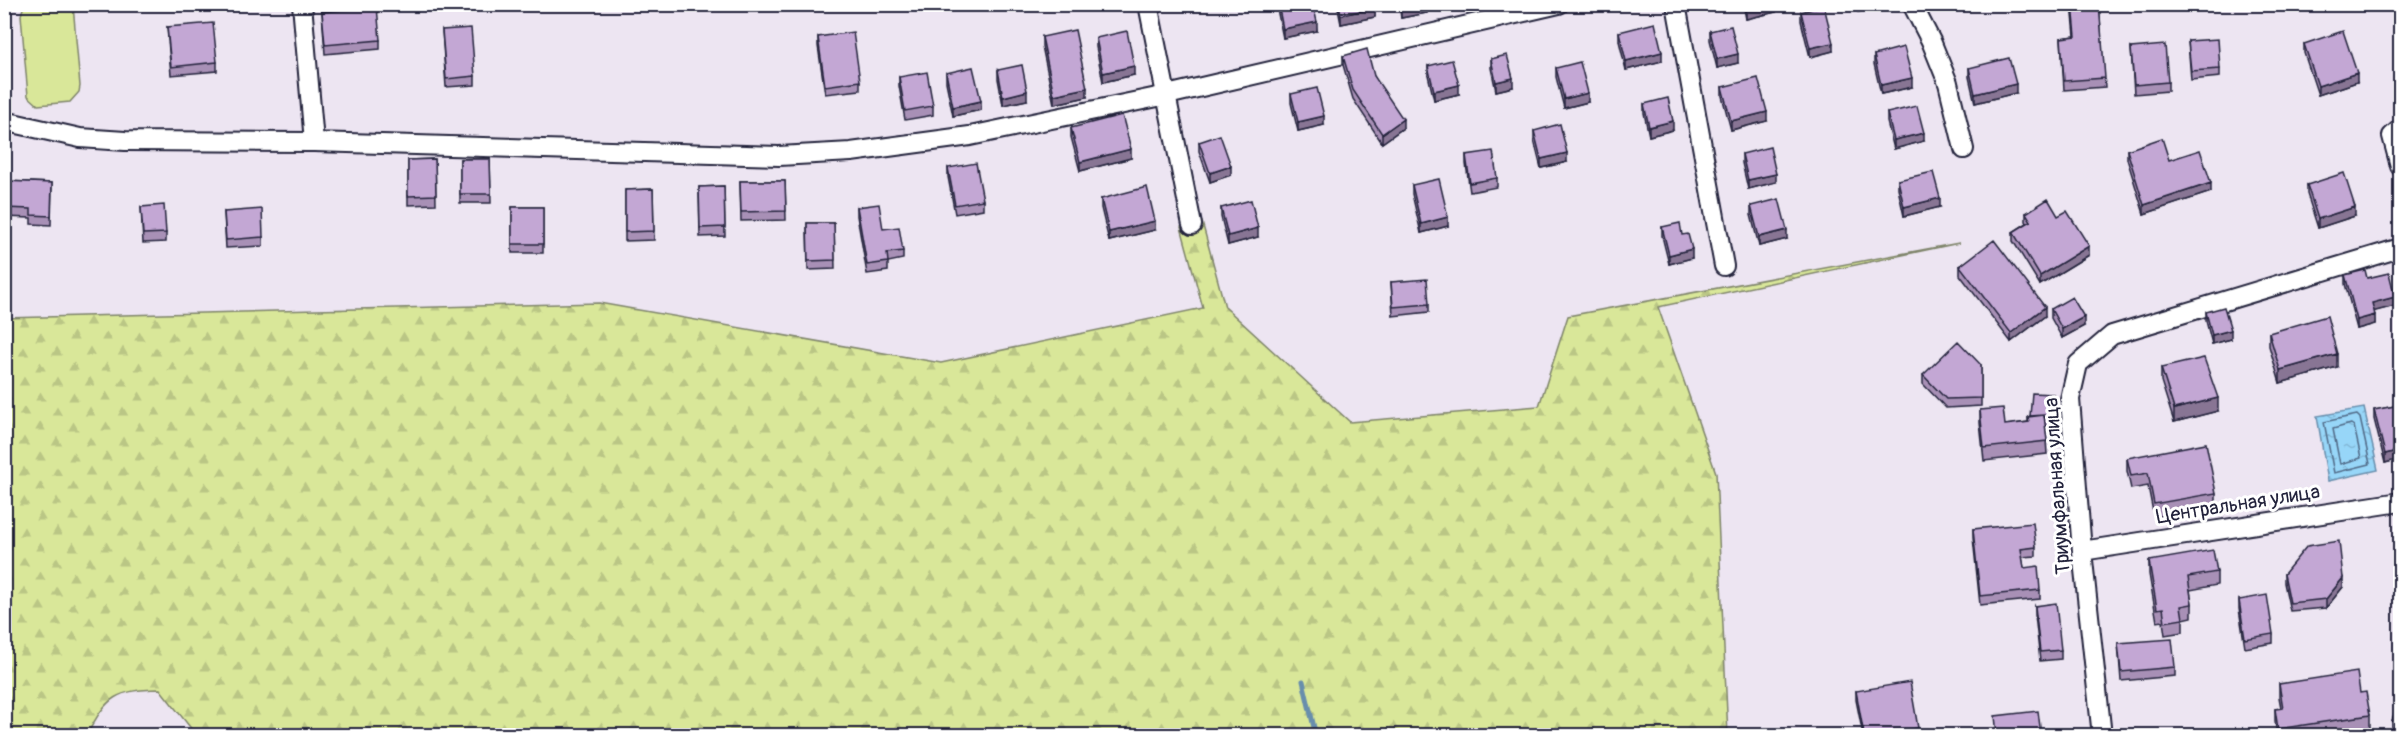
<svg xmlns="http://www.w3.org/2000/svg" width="2405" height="740" font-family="Pangolin,sans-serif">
<defs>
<pattern id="forest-firs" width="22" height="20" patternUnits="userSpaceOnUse" patternTransform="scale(1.5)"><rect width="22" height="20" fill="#d9e799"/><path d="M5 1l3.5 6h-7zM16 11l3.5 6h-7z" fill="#bac685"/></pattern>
<pattern id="water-ripples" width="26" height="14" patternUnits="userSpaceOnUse" patternTransform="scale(1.5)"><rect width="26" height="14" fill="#97d6f8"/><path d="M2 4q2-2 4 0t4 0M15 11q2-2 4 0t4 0" fill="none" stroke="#82b7d6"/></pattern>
</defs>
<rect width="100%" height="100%" fill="#ede5f2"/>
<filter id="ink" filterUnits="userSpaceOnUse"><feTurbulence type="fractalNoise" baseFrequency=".0167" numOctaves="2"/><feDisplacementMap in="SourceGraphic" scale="12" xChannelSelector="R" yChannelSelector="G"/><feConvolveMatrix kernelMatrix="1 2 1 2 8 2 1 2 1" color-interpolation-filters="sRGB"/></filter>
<g filter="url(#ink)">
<path fill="url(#forest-firs)" stroke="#7e846a" stroke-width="1.5" d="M1202,222L1225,307L1350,422L1539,406L1568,316L1959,243L1658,307L1716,473L1728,736H197L160,689C116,690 107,696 87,735H5L4,318L599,303L941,363L1203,308L1181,227Z"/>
<path fill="#d9e799" stroke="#7e846a" stroke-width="1.5" d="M24,5H73L80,86L79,92L70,102L38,105L28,96L21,15Z"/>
<path fill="url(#water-ripples)" stroke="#688eac" stroke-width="1.5" d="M2364,408L2378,470L2328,481L2317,416Z"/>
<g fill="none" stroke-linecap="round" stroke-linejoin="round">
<path stroke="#516a87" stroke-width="1.5" d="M2357,415L2360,418L2370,464L2334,473L2324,422Z
M2351,424L2354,426L2361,458L2340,464L2333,429Z"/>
<path stroke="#688eac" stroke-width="5" d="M1303,681L1316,736"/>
<g stroke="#22223b" stroke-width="22">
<path id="minor" d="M302,4L314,142
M1148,4L1192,225
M1676,4L1724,266
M1912,4L1931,41L1948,83L1964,149
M4,121L80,138L125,141L314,142L779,156L851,152L970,136L1167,95L1559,4
M2400,129L2392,136L2400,166
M2082,551L2400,502
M2102,736L2082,551L2070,399L2078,364L2112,335L2400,248"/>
</g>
<use href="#minor" stroke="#fff" stroke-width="18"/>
</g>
<path fill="#a890b6" stroke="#22223b" stroke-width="1.5" d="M1276,4H1313L1317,31L1283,38Z
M1337,4H1374L1375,17L1341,24Z
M1399,4H1427V13L1401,18Z
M1743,4H1776V12L1746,19Z
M2072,4H2099L2105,87L2064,90L2061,38L2075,36Z
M322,12L380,40V49L325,54Z
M1801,12L1833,51L1810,57L1801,21Z
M167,27L217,62V71L171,75Z
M442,30L475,76V85L446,87Z
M1710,31L1738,63L1717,68L1710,40Z
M1619,32L1662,61L1626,70L1619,41Z
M818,37L860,81V90L825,94L818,46Z
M1042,37L1087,97L1054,104L1042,46Z
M1096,38L1134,75L1103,82L1096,47Z
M2188,41L2220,69V77L2191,80Z
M2304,44L2357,82L2318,95L2304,53Z
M2131,48L2168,82V91L2134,94Z
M1874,55L1912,87L1881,94L1874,64Z
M1343,56L1374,76L1403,128L1382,143L1353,99L1343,65Z
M1491,59L1513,87L1496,91L1491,68Z
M1428,66L1459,94L1434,100L1428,75Z
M1556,68L1588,102L1564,108L1556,77Z
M1969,68L2016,93L1975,103L1969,77Z
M998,70L1027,100L1003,105L998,79Z
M946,73L981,110L953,116L946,82Z
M899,77L933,106V115L905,120L899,86Z
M1722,87L1767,121L1731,130L1722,96Z
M1291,94L1324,125L1298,131L1291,103Z
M1644,104L1673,130L1649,136L1644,113Z
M1887,113L1924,141L1894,149L1887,122Z
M1071,128L1131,158L1080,171L1071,137Z
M1534,131L1567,162L1541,168L1534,140Z
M1199,142L1231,175L1210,182L1199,151Z
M2127,150L2169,160L2211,192L2144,214L2127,159Z
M1742,154L1776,182L1748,189L1742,163Z
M1466,155L1497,178V187L1470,192L1466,164Z
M435,159L436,204L408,205V160Z
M460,159H490L491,203H460Z
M948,168L983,200V209L955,214L948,177Z
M1898,180L1940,207L1904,216L1898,189Z
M4,181L52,183L51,225L31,224V218L4,217Z
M740,181H785L786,220L741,221Z
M1412,185L1448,226L1421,233L1412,194Z
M2307,185L2355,216L2318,228L2307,194Z
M724,186L725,236L700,237L699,187Z
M653,189L654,240L625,241V190Z
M1101,199L1155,230L1109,241L1101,208Z
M1751,206L1787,239L1759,246L1751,215Z
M141,207L166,233V242L143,243Z
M512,207H543V253H512Z
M857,207L883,229L903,251V259L888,262V271L867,274L857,216Z
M1221,208L1258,237L1228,245L1221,217Z
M224,212L263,237V246L226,248Z
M2026,213L2058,216L2089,255L2040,285L2013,241V232L2027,223L2026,221Z
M807,223H834L835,269L808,270Z
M1662,227L1682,235L1692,258L1669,264L1662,236Z
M1960,266L2045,316L2011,342L1960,275Z
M2345,275L2367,278L2395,306L2374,311L2375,324L2357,329L2345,284Z
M1391,282L1429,304V312L1393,316Z
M2051,309L2084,326L2062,338L2051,318Z
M2206,312L2231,339L2212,344L2206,321Z
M2269,333L2337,367L2280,383L2269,346Z
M1981,365V406L1946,408L1923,384V375Z
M2161,368L2218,411L2174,422L2161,381Z
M2054,403L2053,426H2045L2047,454L1984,461L1980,423V410L2005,425L2028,422V417L2030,416Z
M2400,405V459L2385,463L2374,419V410Z
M2127,458L2216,493V506L2154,517L2148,486L2131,489L2127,471Z
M1973,529L2036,547V556L2022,557L2024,568L2040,590V599L1980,605L1973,538Z
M2149,561L2217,572V585L2190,590L2192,604V617L2183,619V632L2165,635L2163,621L2157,622L2149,574Z
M2284,574L2343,587L2326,608L2290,611L2284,583Z
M2239,600L2273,634V643L2245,648L2239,609Z
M2035,606L2061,650V659L2040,661L2035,615Z
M2118,643L2175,667V676L2121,681Z
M2279,684L2360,693L2370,715V728L2319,735H2277L2275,722V709L2281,708L2279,697Z
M1856,691L1918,728V735H1863L1856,700Z
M2400,694V733L2392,730V721Z"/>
<path fill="#887594" stroke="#22223b" stroke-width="1.5" d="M1423,4H1427V13L1401,18V9Z
M1768,4H1776V12L1746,19V10Z
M1858,4H1884V6L1858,12Z
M1375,8V17L1341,24V15Z
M1317,22V31L1283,38V29Z
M1833,43V51L1810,57V48Z
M1662,52V61L1626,70V61Z
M1738,54V63L1717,68V59Z
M1134,66V75L1103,82V73Z
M2357,73V82L2318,95V86Z
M1513,78V87L1496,91V82Z
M1912,78V87L1881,94V85Z
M2016,84V93L1975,103V94Z
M1459,85V94L1434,100V91Z
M1087,88V97L1054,104V95Z
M1027,91V100L1003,105V97Z
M1588,93V102L1564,108V99Z
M981,101V110L953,116V107Z
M1767,112V121L1731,130V121Z
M1324,116V125L1298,131V122Z
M1403,119V128L1382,143V134Z
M1673,121V130L1649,136V127Z
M1924,133V141L1894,149V140Z
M1131,149V158L1080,171V162Z
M1567,153V162L1541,168V159Z
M1231,166V175L1210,182V173Z
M1776,174V182L1748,189V180Z
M2211,183V192L2144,214V205Z
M1940,198V207L1904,216V207Z
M2355,207V216L2318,228V219Z
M1448,217V226L1421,233V224Z
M1155,221V230L1109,241V232Z
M1258,228V237L1228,245V236Z
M1787,230V239L1759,246V237Z
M2089,246V255L2040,285V276Z
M1692,249V258L1669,264V255Z
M2395,297V306L2372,312V303Z
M2045,307V316L2011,342V333Z
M2375,315V324L2357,329V320Z
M2084,317V326L2062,338V329Z
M2231,330V339L2212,344V335Z
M2337,354V367L2280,383V370Z
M2218,398V411L2174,422V409Z
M2400,450V459L2385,463V454Z
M2343,578V587L2326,608V599Z"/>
<path fill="#c3a7d4" stroke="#22223b" stroke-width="1.5" d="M1278,4H1313L1317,22L1283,29Z
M1339,4H1374L1375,8L1341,15Z
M1400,4H1423L1401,9Z
M1745,4H1768L1746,10Z
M2073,4H2099L2105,78L2064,81L2061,38L2076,36Z
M1824,6L1833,43L1810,48L1801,12Z
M377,7L380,40L325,45L322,12Z
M213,23L217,62L171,67L167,27Z
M1655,23L1662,52L1626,61L1619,32Z
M1731,26L1738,54L1717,59L1710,31Z
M471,28L475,76L446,79L442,30Z
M1075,30L1087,88L1054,95L1042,37Z
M1127,31L1134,66L1103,73L1096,38Z
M2343,31L2357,73L2318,86L2304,44Z
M853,32L860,81L825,86L818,37Z
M2218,39L2220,69L2191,71L2188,41Z
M2165,45L2168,82L2134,85L2131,48Z
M1904,47L1912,78L1881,85L1874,55Z
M1367,49L1374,76L1403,119L1382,134L1353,90L1343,56Z
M1507,55L1513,78L1496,82L1491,59Z
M2009,58L2016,84L1975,94L1969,68Z
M1452,60L1459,85L1434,91L1428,66Z
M1580,62L1588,93L1564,99L1556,68Z
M1022,65L1027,91L1003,97L998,70Z
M973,67L981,101L953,107L946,73Z
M927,72L933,106L905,111L899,77Z
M1758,78L1767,112L1731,121L1722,87Z
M1317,88L1324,116L1298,122L1291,94Z
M1668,98L1673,121L1649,127L1644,104Z
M1917,106L1924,133L1894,140L1887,113Z
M1122,115L1131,149L1080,162L1071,128Z
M1560,124L1567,153L1541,159L1534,131Z
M1220,135L1231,166L1210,173L1199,142Z
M2162,138L2169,160L2200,150L2211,183L2144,205L2127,150Z
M1770,147L1776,174L1748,180L1742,154Z
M1493,151L1497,178L1470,183L1466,155Z
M435,159L436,195L408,196V160Z
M460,159H490L491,194H460Z
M976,163L983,200L955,205L948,168Z
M1933,172L1940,198L1904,207L1898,180Z
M2344,173L2355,207L2318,219L2307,185Z
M1439,179L1448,217L1421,224L1412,185Z
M4,181L52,183L51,216L31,215V209L4,208Z
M740,181H785L786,211L741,212Z
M724,186L725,227L700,228L699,187Z
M1147,187L1155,221L1109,232L1101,199Z
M653,189L654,231L625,232V190Z
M1779,199L1787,230L1759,237L1751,206Z
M2048,199L2058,216L2067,211L2089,246L2040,276L2013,232L2031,221L2026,213Z
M1251,200L1258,228L1228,236L1221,208Z
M879,204L883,229L899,227L903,251L887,253L888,262L867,265L857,207Z
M164,205L166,233L143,234L141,207Z
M512,207H543V244H512Z
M262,209L263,237L226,240L224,212Z
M807,223H834L835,260L808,261Z
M1680,223L1682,235L1688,234L1692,249L1669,255L1662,227Z
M1994,240L2045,307L2011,333L1960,266Z
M2365,270L2367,278L2389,273L2395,297L2372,303L2375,315L2357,320L2345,275Z
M1427,279L1429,304L1393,307L1391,282Z
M2072,297L2084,317L2062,329L2051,309Z
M2224,307L2231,330L2212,335L2206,312Z
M2327,316L2337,354L2280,370L2269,333Z
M1958,341L1981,365V398L1946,399L1923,375Z
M2204,358L2218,398L2174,409L2161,368Z
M2032,393L2054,394L2053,417H2044V415L2030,416Z
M2400,405V450L2385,454L2374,410Z
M2003,408L2005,425L2029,422L2028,417L2044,415L2047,441L1984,448L1980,410Z
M2206,443L2216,493L2154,504L2148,473L2131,476L2127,458Z
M2033,523L2036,547L2021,549L2024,568L2038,566L2040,590L1980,596L1973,529Z
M2339,541L2343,578L2326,599L2290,603L2284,574L2307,546Z
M2213,550L2217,572L2188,577L2192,604L2181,606L2183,619L2165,622L2163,608L2157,609L2149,561Z
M2267,595L2273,634L2245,639L2239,600Z
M2056,603L2061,650L2040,652L2035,606Z
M2172,639L2175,667L2121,672L2118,643Z
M2357,672L2360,693L2366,692L2370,715L2278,729L2275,709L2283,708L2279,684Z
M1910,682L1918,728L1874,735H1864L1856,691Z
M2400,694V724L2392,721Z
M2038,711L2041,735H1997L1995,716Z"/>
</g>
<g text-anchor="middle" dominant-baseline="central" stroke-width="6" stroke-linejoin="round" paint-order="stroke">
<g font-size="20" fill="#22223b" stroke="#fff">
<text transform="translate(2057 486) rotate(-94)">Триумфальная улица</text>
<text transform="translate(2238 504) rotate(-9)">Центральная улица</text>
</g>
</g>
<rect width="2405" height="740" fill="none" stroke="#fff" stroke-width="24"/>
<rect x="12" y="12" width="2381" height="716" fill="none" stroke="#22223b" stroke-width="2" filter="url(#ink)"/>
</svg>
